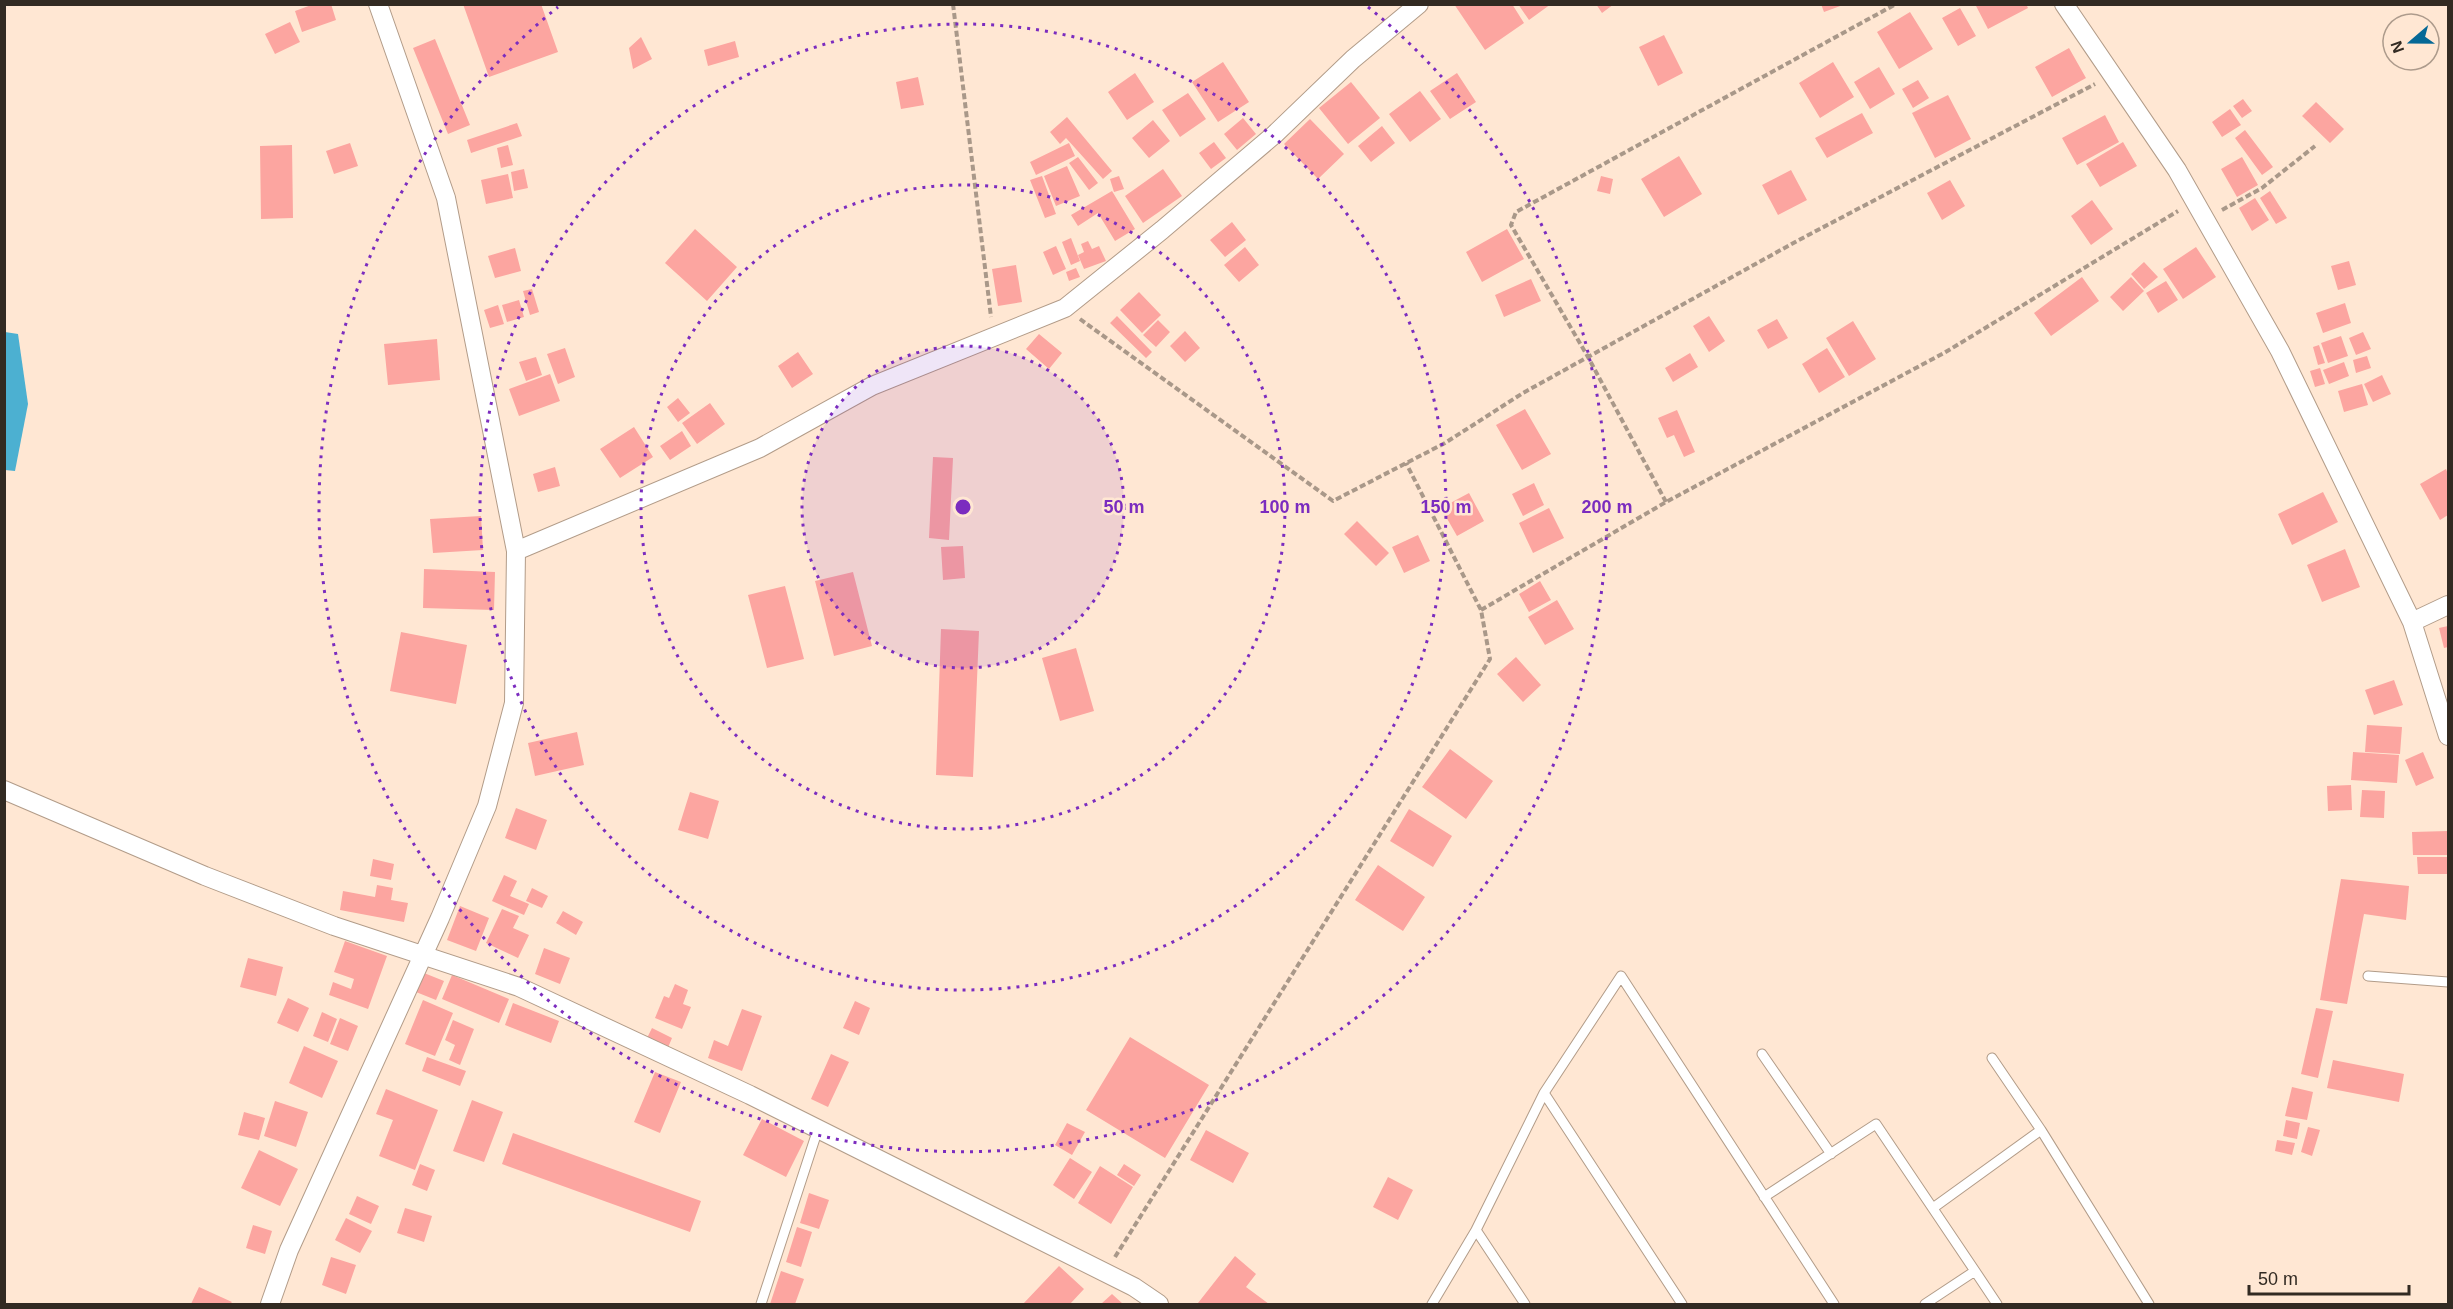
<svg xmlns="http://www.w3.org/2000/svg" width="2453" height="1309" font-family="Helvetica,sans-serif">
<rect width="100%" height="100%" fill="#ffe7d3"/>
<path fill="#4cb0d1" d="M5,332L18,334L28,404L15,471L5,470Z"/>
<path fill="#fca5a0" d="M314,4H331L336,20L302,32L295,11Z
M463,4H541L558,52L489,77Z
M1454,4H1512L1524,23L1485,50Z
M1518,4H1551L1529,20Z
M1596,4H1614L1602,13Z
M1821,4H1843V5L1824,12Z
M1975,4H2026L2028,8L1988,29Z
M1960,8L1976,36L1958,46L1942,18Z
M1910,12L1933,49L1899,69L1877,32Z
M290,22L300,42L275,54L265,34Z
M1664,35L1683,73L1658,86L1639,47Z
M641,37L652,59L633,69L629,48Z
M435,39L470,125L448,134L413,48Z
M735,41L739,57L708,66L704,50Z
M2069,48L2086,78L2052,97L2035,67Z
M1223,62L1249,102L1218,122L1192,82Z
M1833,62L1854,97L1820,118L1799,83Z
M1879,67L1895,94L1870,109L1854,82Z
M1135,73L1154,102L1127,120L1108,92Z
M1457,73L1476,102L1450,119L1430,91Z
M918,77L924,105L901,109L896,82Z
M1918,80L1929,98L1913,108L1902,89Z
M1351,82L1380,118L1348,144L1319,108Z
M1420,91L1441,119L1410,142L1389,114Z
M1188,93L1206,119L1180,137L1162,110Z
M1948,95L1971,139L1935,158L1912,113Z
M2243,99L2252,111L2242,118L2233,106Z
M2316,102L2344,129L2330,143L2302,116Z
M2230,109L2241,125L2222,137L2212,122Z
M1862,113L1873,133L1827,158L1815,138Z
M2105,115L2119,142L2077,165L2062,138Z
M1067,117L1112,171L1103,179L1066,138L1060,144L1050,132Z
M1243,118L1256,134L1237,150L1224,134Z
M1310,119L1344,154L1318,179L1284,144Z
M1153,120L1170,141L1149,158L1132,138Z
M517,123L522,136L471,153L467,140Z
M1382,126L1395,143L1371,162L1358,146Z
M2245,130L2273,167L2262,175L2235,138Z
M1214,142L1226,158L1211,169L1199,153Z
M2123,142L2137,166L2100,187L2086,164Z
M350,143L358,166L334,174L326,151Z
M1069,143L1075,156L1036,175L1030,162Z
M292,145L293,218L261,219L260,146Z
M508,145L513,165L501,168L497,148Z
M1679,156L1702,194L1664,217L1641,179Z
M1078,157L1098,183L1089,190L1069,163Z
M2242,157L2258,185L2237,197L2221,169Z
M1067,166L1080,196L1056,206L1044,176Z
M524,169L528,188L514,191L511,172Z
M1163,169L1182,196L1143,223L1125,196Z
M1791,170L1807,200L1778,215L1762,185Z
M508,174L513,198L486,204L481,180Z
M1042,176L1056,214L1045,218L1030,180Z
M1119,176L1124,189L1114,192L1110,179Z
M1601,176L1613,179L1610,194L1597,191Z
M1950,180L1965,206L1942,220L1927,193Z
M1112,191L1135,229L1115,241L1098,213L1078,226L1071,215Z
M2270,191L2287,218L2276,224L2260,198Z
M2255,198L2269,220L2252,231L2239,208Z
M2092,200L2113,229L2091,245L2071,216Z
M1232,222L1246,240L1225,257L1210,240Z
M695,229L737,267L707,301L665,263Z
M1507,229L1524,259L1482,282L1466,252Z
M1071,238L1080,261L1071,265L1062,242Z
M1088,241L1092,249L1099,246L1106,261L1084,269L1078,255L1084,252L1081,244Z
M1056,246L1066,269L1053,275L1043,252Z
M1245,247L1259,265L1239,282L1224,265Z
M2196,247L2216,277L2183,299L2163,269Z
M515,248L521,271L495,278L488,256Z
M2349,261L2356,285L2338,290L2331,266Z
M2144,262L2158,277L2144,289L2131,274Z
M1016,265L1022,302L998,306L992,269Z
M1076,268L1080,277L1069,281L1066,272Z
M2082,277L2099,301L2051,336L2034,313Z
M2131,277L2144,291L2123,311L2110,297Z
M1531,279L1541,301L1504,317L1495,295Z
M2166,281L2178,300L2158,313L2146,293Z
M532,289L539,312L530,315L523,291Z
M1139,292L1161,315L1142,333L1120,310Z
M519,300L524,317L507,322L502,305Z
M2345,303L2351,323L2323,333L2316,313Z
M498,305L504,324L490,328L484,310Z
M1117,316L1152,352L1146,358L1110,323Z
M1709,316L1725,341L1709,352L1693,326Z
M1777,319L1788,338L1768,349L1757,330Z
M1158,320L1170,332L1156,347L1143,335Z
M1853,321L1876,359L1849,376L1826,338Z
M1185,331L1200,348L1185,362L1170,346Z
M2363,332L2371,349L2356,355L2349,338Z
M1039,334L1062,353L1049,369L1026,349Z
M2341,336L2348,356L2328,363L2321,343Z
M437,339L440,380L388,385L384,344Z
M2319,345L2325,363L2318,365L2313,347Z
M565,348L575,377L558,384L547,354Z
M1827,348L1845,377L1819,393L1802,364Z
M798,352L813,374L792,388L778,366Z
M1690,353L1698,367L1673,382L1665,368Z
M2367,356L2371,368L2356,373L2353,360Z
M536,357L542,375L526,381L519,362Z
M2344,362L2349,376L2329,384L2323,370Z
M2320,368L2325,384L2315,387L2310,371Z
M550,374L560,401L519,416L509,389Z
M2382,375L2391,394L2373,402L2364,384Z
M2362,384L2368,405L2344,412L2338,391Z
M678,398L690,413L678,422L667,407Z
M710,403L725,424L697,444L682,423Z
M1525,409L1551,454L1522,470L1496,425Z
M1677,410L1695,452L1684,457L1674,435L1667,438L1658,418Z
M634,427L653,457L620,478L600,449Z
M682,431L691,446L670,460L660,446Z
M933,457L953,458L949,540L929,538Z
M555,467L560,486L538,492L533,474Z
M2446,469L2448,474V515L2440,520L2420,484Z
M1534,483L1544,505L1523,516L1512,494Z
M2323,492L2338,522L2292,545L2278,514Z
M1469,493L1484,521L1457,536L1441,508Z
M1549,508L1564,538L1533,553L1519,523Z
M481,516L483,550L433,553L430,519Z
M1357,521L1389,553L1376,566L1344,534Z
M1418,535L1430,561L1404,573L1392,547Z
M963,546L965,578L943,580L941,547Z
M2345,549L2360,587L2322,602L2307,565Z
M424,569L495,572L494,610L423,608Z
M853,572L872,646L834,656L815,581Z
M1540,581L1551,600L1529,612L1519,594Z
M785,586L804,659L767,668L748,595Z
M1557,600L1574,629L1545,645L1528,617Z
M2448,626V647L2444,648L2439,628Z
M941,629L979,631L973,777L936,775Z
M401,632L467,645L456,704L390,691Z
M1076,648L1094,711L1060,721L1042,658Z
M1516,657L1541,685L1523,702L1497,674Z
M2394,680L2403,705L2374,715L2365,690Z
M2367,725L2402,727L2400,754L2365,752Z
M577,732L584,765L535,776L528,743Z
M1450,749L1493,781L1466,819L1422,787Z
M2353,752L2399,755L2397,783L2351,780Z
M2423,752L2434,778L2416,786L2405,760Z
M2351,785L2352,810L2328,811L2327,786Z
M2362,790L2385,791L2384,818L2360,817Z
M690,792L719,801L708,839L678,830Z
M516,808L547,820L536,850L505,838Z
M1409,809L1452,836L1433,867L1390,841Z
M2448,831V855H2413L2412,832Z
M2417,857H2448V874H2418Z
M373,859L394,864L391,880L370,876Z
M1378,865L1425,897L1403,931L1355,900Z
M504,875L517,881L510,896L529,904L524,915L492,901Z
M2341,879L2409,886L2406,920L2364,914L2347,1004L2320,1000Z
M377,885L393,888L391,900L408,903L404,922L340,910L343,891L375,897Z
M532,888L548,896L542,908L526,901Z
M460,906L489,918L476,951L447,940Z
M502,909L519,916L513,928L529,935L518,958L486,943Z
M563,911L583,922L576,935L556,923Z
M345,941L387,956L368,1009L329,995L333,982L351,989L354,979L334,972Z
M544,948L570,958L560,984L535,974Z
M248,958L283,967L276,996L240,987Z
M424,973L444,981L436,1000L416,992Z
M452,975L509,999L499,1023L442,999Z
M675,984L688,990L683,1004L691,1007L682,1029L655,1018L664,996L669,998Z
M288,998L309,1008L298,1032L277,1023Z
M423,1000L453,1013L435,1056L405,1044Z
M855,1001L870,1008L859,1035L843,1028Z
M513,1003L559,1021L551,1043L505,1025Z
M2316,1008L2333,1011L2318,1078L2301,1074Z
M742,1009L762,1016L742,1071L708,1058L714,1040L728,1046Z
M322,1012L337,1019L328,1042L313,1036Z
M340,1018L358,1026L348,1051L330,1044Z
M453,1020L474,1029L460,1065L449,1060L455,1045L445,1040Z
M652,1028L672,1038L667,1050L646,1040Z
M1130,1037L1209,1085L1165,1158L1086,1110Z
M304,1046L338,1061L322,1098L289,1083Z
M831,1054L849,1062L828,1107L811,1099Z
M427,1057L466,1071L460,1086L422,1071Z
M2333,1060L2404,1074L2399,1102L2327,1088Z
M655,1072L681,1082L660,1133L634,1122Z
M2292,1087L2313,1092L2307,1120L2285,1116Z
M386,1089L438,1110L415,1170L379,1156L393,1120L376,1114Z
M472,1100L503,1112L484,1162L453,1151Z
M275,1101L308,1112L296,1147L264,1136Z
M244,1112L265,1118L259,1140L238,1135Z
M762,1119L804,1141L786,1177L743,1155Z
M2286,1120L2300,1123L2297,1139L2283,1136Z
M1067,1123L1085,1132L1072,1155L1055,1145Z
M2308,1127L2320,1130L2312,1156L2301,1152Z
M1206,1130L1249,1153L1233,1183L1190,1160Z
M513,1133L701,1201L690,1232L502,1164Z
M2277,1140L2295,1143L2292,1155L2275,1151Z
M259,1150L298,1169L280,1206L241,1188Z
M1070,1158L1092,1172L1074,1199L1053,1185Z
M420,1164L435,1170L427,1191L412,1185Z
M1124,1164L1141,1175L1134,1186L1117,1175Z
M1100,1166L1133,1187L1111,1224L1078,1203Z
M1388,1177L1413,1190L1398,1220L1373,1207Z
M809,1193L829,1200L819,1229L800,1223Z
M357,1196L379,1206L371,1224L349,1214Z
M405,1208L432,1216L424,1242L397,1233Z
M346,1218L372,1231L360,1253L335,1240Z
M253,1225L272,1231L265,1254L246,1248Z
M797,1227L812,1232L801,1267L786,1262Z
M1235,1256L1256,1274L1246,1287L1269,1304H1200L1198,1303Z
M331,1257L356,1265L346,1294L322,1285Z
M1059,1266L1084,1289L1070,1304H1023Z
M781,1271L804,1279L795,1304H770Z
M199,1287L232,1302L230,1304H191Z
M1112,1294L1123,1304H1101Z"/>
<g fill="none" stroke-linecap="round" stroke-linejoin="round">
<g stroke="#b29c89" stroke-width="11">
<path id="service" d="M2368,976L2448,982
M1762,1054L1831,1154
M1544,1093L1621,976L1834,1304
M2041,1130L2149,1304
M1764,1197L1876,1124L1975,1271
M1933,1208L2041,1130L1992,1058
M1476,1230L1544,1093L1682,1304
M761,1304L818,1129
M1432,1304L1476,1230L1525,1304
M1925,1304L1975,1271L1997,1304"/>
</g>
<g stroke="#b29c89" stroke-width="20">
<path id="minor" d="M2064,4L2177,170L2280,351L2412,622L2448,736
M516,551L760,448L872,386L1065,308L1162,230L1275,134L1353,59L1419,4
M2412,622L2448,605
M4,790L205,876L334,926L519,987L750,1095L1134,1287L1159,1304
M270,1304L289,1250L440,918L487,806L514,703L516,551L446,198L378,4"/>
</g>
<path stroke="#a99889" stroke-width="4" stroke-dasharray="6 3" stroke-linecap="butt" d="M953,4L991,317
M2222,210L2262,188L2315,146
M1080,319L1333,501L1445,443L1523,393L1797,241L2095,84
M1666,502L1588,357L1511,225L1516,212L1896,4
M1481,610L1666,502L1944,353L2178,211
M1115,1257L1490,659L1481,610L1406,463"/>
<use href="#service" stroke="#fff" stroke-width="9"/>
<use href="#minor" stroke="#fff" stroke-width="18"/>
</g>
<circle cx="963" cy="507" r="161" fill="#7b2cbf" fill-opacity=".12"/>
<g fill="none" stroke="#7b2cbf" stroke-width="3" stroke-dasharray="3 6">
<circle cx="963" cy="507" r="161"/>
<circle cx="963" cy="507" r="322"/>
<circle cx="963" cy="507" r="483"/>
<path d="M1368 7A644 644 0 1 1 558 7"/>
</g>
<circle cx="963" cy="507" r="9" fill="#7b2cbf" stroke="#ffe7d3" stroke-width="3"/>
<g font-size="18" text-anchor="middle" font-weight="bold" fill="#7b2cbf" stroke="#ffe7d3" stroke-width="5" stroke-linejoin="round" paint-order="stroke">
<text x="1124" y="513">50 m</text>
<text x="1285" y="513">100 m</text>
<text x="1446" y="513">150 m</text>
<text x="1607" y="513">200 m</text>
</g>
<rect width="2453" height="1309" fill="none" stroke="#322a22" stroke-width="12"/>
<g transform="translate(2411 42) rotate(250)"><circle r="28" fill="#ffe7d3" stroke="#ad9b8c" stroke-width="1.5"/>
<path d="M0-4.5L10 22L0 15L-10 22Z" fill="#056896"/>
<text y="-9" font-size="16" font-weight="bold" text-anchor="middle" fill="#322a22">N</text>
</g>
<path d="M2249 1285v9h160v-9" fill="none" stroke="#322a22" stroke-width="3"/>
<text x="2258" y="1285" font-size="18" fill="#322a22" stroke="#ffe7d3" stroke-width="4.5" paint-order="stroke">50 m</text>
</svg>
